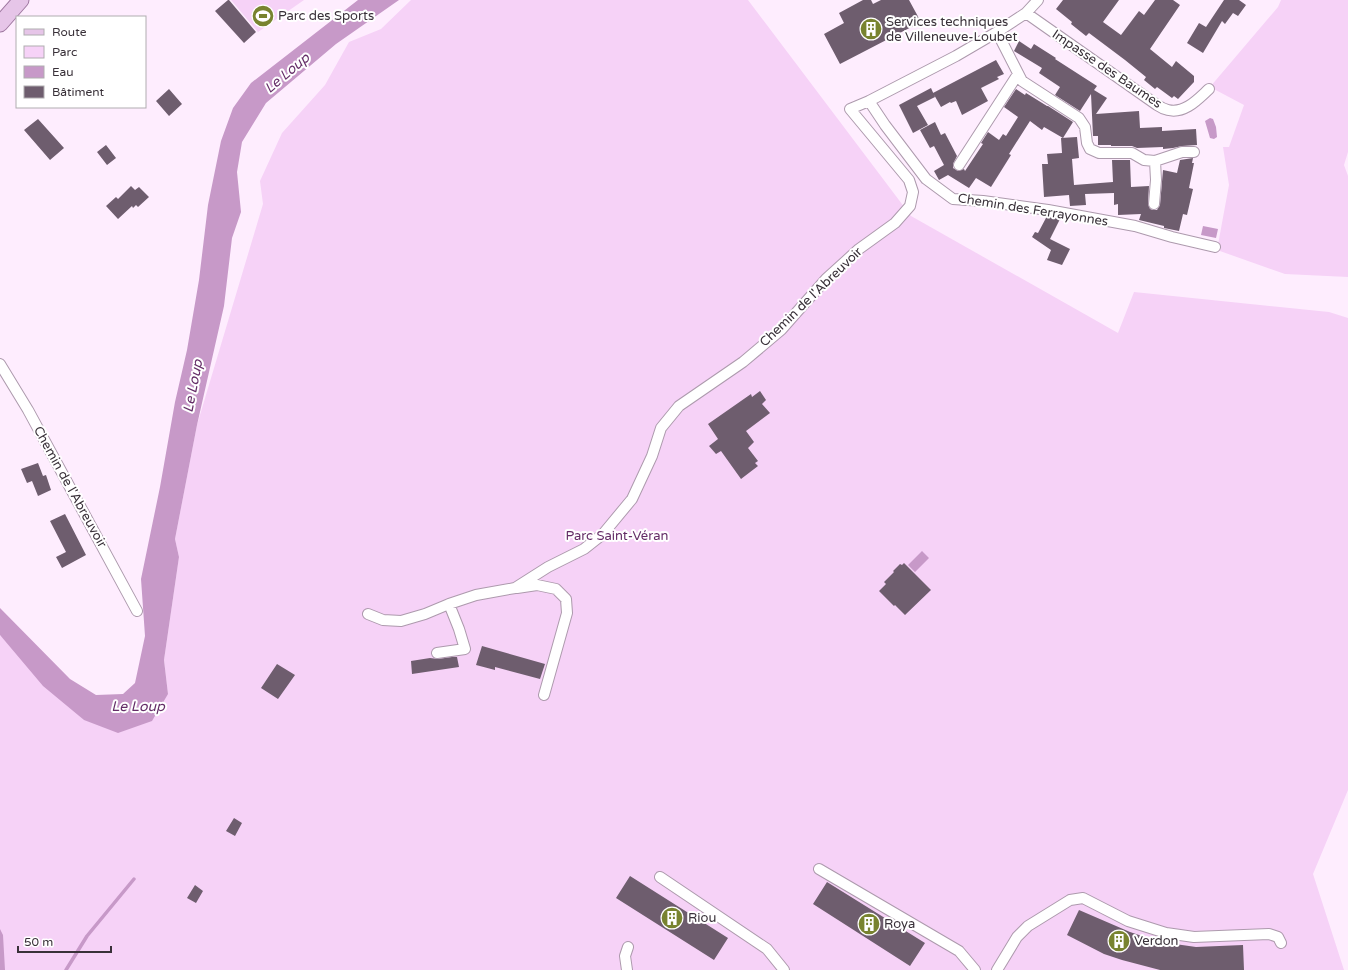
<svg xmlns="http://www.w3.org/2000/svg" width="1348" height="970" font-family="'Varela Round',sans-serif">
<rect width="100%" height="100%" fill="#feedfe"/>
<path fill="#f6d2f7" d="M231,0H304L258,32Z
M411,0H748L911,216L1118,333L1134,292L1329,312L1348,318V790L1313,874L1344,970H0V635L84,720L168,694L164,660L179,557L175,539L197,425L263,204L260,181L282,133L325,85L349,42L381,29Z
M1281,0H1348V152L1344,165L1348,176V277L1285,274L1217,250L1229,185L1223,147H1229L1244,105L1210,87L1278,7Z"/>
<path fill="#c799c8" d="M358,0H399L336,44L266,103L242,142L237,172L241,212L232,238L224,306L197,425L175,539L179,557L164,660L168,694L152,721L118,733L84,720L43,686L0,635V608L70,679L96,695L123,694L135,683L145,636L141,579L160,487L175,402L187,350L199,280L208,205L221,141L233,108L251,83Z
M1210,118L1213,119L1216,127L1217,137L1214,139L1210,138L1205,121Z
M1203,226L1218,229L1216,238L1201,235Z
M922,551L929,558L915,572L908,565Z
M0,929L3,935L5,970H0Z"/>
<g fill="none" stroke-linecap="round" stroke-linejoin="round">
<path stroke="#c799c8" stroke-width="3.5" d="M66,970L87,936L134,879"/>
</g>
<path fill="#6e5d6e" d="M228,0H229L256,32L244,43L215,11Z
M863,0H871L873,4L881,0H909L921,22L840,64L824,34L844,23L839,13Z
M1063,0H1119L1103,22L1121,35L1139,11L1144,15L1155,0H1173L1180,5L1150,49L1172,67L1176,61L1194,76V82L1178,99L1174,96L1172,98L1157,87L1155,89L1144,80L1146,77L1125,60L1089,33L1086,36L1071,24L1072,22L1056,9Z
M1224,0H1239L1246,5L1238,16L1233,13L1225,24L1222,21L1203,53L1187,43L1199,23L1206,27Z
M1019,41L1031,49L1034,44L1056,58L1055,59L1097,86L1094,90L1107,98L1096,114L1139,111L1140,128L1162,127V131L1196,129L1197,145L1182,146L1173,148L1163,149V147L1137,148L1132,146H1111V145H1098V136H1093L1091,94L1080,111L1055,95L1060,87L1039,73L1042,68L1014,51Z
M996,60L1004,74L997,77L999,79L981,88L988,101L962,115L956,101L951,103L950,102L941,107L933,93Z
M931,88L935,97L917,106L928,125L913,133L899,105Z
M169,89L182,104L169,116L156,101Z
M1016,89L1025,95L1026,93L1047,106H1048L1073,122L1063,138L1044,127L1042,130L1030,121L1009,154L1011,155L991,187L976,178L969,188L948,175L939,180L934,171L944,165L934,146L930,148L920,130L935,122L941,135L945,133L957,156L953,164V168L958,171L964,169L965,171L983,144L981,143L988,132L999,140L1003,134L1006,136L1018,117L1004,107Z
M38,119L64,148L50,160L24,130Z
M1077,137L1079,158L1072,159L1074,185L1113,182L1112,160H1130L1131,187L1149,186L1148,204L1150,209L1153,210H1157L1160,205L1163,170L1177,173L1180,160L1193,158L1192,163H1194L1189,188L1193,189L1187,215L1183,214L1179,231L1164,228V226L1139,220L1141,214L1118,215V204L1114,205V193L1085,194L1086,205L1070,206L1069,195L1044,197L1042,164H1048L1047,154L1062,153L1061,138Z
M106,145L116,158L107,165L97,152Z
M131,186L135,190L139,187L149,197L138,207L136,205L133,208L132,206L118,219L106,206L116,197L118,199Z
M1047,216L1060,219L1050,239L1070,249L1062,265L1047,260L1051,250L1032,237L1035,232L1038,233Z
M760,391L766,400L762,404L770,413L746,431L754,442L748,448L758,461L755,463L758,466L741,479L721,451L716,454L709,446L718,439L708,424L751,394L752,397Z
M38,463L43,476L46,475L51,490L38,496L32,481L27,483L21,469Z
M65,514L86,555L62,568L56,557L66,552L50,521Z
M904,563L931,590L905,615L895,605L894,606L879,591L886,584L884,582L894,572L893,571L900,564L902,565Z
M482,646L545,664L540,679L495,667V670L476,665Z
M452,657H457L459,667L412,674L411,661L430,658L438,659Z
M277,664L295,675L278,699L261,688Z
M234,818L242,823L235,836L226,831Z
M630,876L728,938L714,960L616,898Z
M827,882L925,943L910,966L813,904Z
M195,885L203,891L196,903L187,898Z
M1079,910L1130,932L1151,939L1168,943L1196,947L1243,945L1244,970H1160L1122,960L1104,954L1067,935Z"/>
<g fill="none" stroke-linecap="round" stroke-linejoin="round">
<g stroke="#ad9aad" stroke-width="12">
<path id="street" d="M1026,13L1157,105C1160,107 1164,109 1168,110C1185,114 1198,99 1209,89
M997,32L1022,81L1079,118L1085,127L1087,143L1090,149L1099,153H1132L1144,160L1155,161L1156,180L1154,204
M869,101L885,125L926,179L953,199L983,201L1048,210L1135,226L1172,237L1215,247
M1155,161L1182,152H1194
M959,165L1018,74
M0,364L28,410L137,611
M517,588L537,585L556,589L566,599L567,613L544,695
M368,614L383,620L401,621L425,614L449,604L476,595L515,588L548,567L584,549L603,534L632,499L652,456L661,428L679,406L743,362L781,330L826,279L859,249L895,223L910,206L913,192L909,180L850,109L869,101L956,56L997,32L1026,13L1038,0
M437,653L465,649L459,629L449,604
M819,869L959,951L975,970
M660,877L767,949L784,970
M627,970L625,956L628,947
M997,970L1017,937L1028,926L1070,900L1083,898L1128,921L1166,933L1194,937L1269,934L1278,937L1281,943"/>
</g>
<g stroke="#9f78a0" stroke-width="17">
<path id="primary" d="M0,24L21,0"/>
</g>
<use href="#street" stroke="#fff" stroke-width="10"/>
<use href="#primary" stroke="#e6c5e8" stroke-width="15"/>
</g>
<defs>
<g id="stadium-disc" transform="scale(1.15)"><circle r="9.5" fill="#78832f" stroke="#fff"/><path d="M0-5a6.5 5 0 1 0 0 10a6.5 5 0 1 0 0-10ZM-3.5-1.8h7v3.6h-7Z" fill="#fff"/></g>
<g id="building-disc" transform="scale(1.15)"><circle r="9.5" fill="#78832f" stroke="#fff"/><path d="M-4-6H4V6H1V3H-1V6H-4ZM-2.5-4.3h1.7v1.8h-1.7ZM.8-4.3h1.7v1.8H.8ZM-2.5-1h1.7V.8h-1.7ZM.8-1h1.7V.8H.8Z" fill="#fff"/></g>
</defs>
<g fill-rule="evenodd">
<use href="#stadium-disc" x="263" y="16"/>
<use href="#building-disc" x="871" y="29"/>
<use href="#building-disc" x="672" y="918"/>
<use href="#building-disc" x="869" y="924"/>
<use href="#building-disc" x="1119" y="941"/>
</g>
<g text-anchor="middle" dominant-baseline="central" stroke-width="4" stroke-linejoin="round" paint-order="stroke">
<g font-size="13" fill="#393139" stroke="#fff" text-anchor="start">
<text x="278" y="16">Parc des Sports</text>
<text x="886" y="22">Services techniques<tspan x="886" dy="15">de Villeneuve-Loubet</tspan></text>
<text x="688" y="918">Riou</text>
<text x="884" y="924">Roya</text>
<text x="1134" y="941">Verdon</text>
</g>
<g font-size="13" fill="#393139" stroke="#fff">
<text transform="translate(1107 69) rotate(34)">Impasse des Baumes</text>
<text transform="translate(1033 210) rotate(9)">Chemin des Ferrayonnes</text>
<text transform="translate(811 297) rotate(-44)">Chemin de l'Abreuvoir</text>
<text transform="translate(70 487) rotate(61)">Chemin de l'Abreuvoir</text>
</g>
<g font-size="13" fill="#642c66" stroke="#fff">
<text x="617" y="536">Parc Saint-Véran</text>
</g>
<g font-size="14" font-style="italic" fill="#642d67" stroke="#fff">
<text transform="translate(287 73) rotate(-40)">Le Loup</text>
<text transform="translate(193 386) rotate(-79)">Le Loup</text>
<text x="138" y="706">Le Loup</text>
</g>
</g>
<rect x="16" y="16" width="130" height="92" fill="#ffffff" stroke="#b0adb0"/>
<rect x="24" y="29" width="20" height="6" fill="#e6c5e8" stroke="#b0adb0"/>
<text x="52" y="36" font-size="12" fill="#393139">Route</text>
<rect x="24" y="46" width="20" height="12" fill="#f6d2f7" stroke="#b0adb0"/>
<text x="52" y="56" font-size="12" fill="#393139">Parc</text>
<rect x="24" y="66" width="20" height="12" fill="#c799c8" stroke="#b0adb0"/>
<text x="52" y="76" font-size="12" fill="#393139">Eau</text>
<rect x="24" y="86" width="20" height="12" fill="#6e5d6e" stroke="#b0adb0"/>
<text x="52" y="96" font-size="12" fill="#393139">Bâtiment</text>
<path d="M18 946v6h93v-6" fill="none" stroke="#393139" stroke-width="2"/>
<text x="24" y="946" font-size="12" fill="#393139" stroke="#ffffff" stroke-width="3" paint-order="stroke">50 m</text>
</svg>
